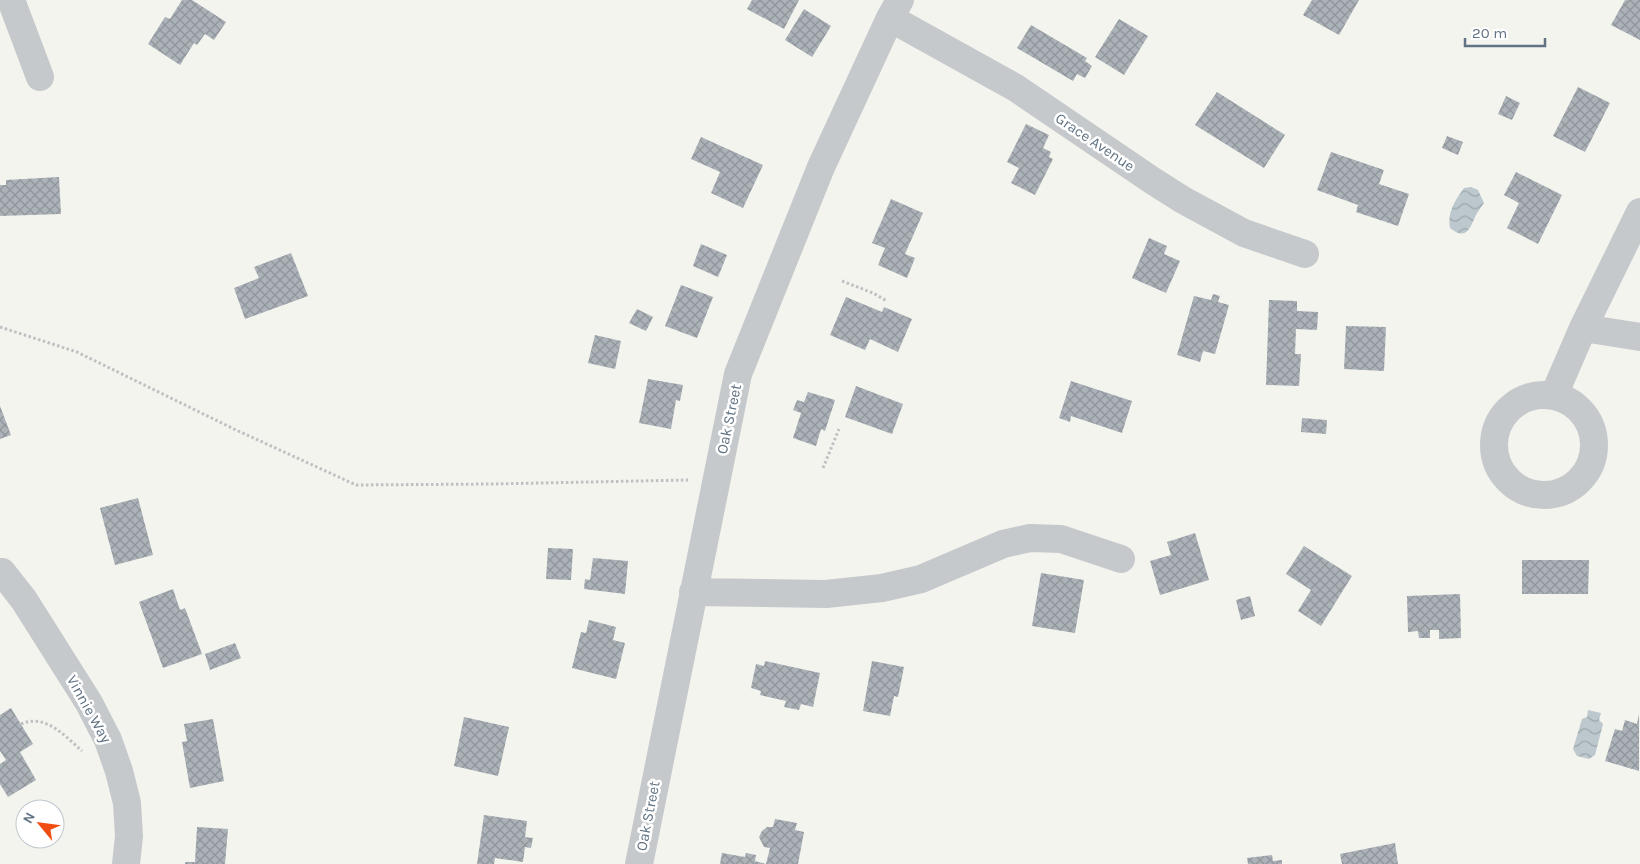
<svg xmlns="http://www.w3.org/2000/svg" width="1640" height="864" font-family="Karla,sans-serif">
<defs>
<pattern id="water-waves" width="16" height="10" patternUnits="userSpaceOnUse" patternTransform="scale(1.25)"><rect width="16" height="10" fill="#bcc8cd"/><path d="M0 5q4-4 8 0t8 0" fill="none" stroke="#9ca7ac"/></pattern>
<pattern id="building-cross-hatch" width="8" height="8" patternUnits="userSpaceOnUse" patternTransform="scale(1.25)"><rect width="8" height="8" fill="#abb2b8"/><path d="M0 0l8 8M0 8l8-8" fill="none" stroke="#8f959b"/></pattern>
</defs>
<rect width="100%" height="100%" fill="#f4f4ef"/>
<path fill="url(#water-waves)" d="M1471,187L1478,190L1484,203C1481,208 1477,212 1475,217C1469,231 1465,240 1450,228C1447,212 1455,201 1464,188Z
M1588,710L1601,713L1599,720L1603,724L1595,755L1589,759L1577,756L1573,749L1582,719L1587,717Z"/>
<path fill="url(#building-cross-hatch)" d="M182,0H192L226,22L214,40L205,34L197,45L194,43L180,65L148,44L165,17L170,19Z
M752,0H799L784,29L747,9Z
M1312,0H1359L1339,35L1303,15Z
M1625,0H1640V40L1611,25Z
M804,9L831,26L812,57L785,40Z
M1119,19L1148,36L1124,75L1095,57Z
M1031,25L1087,58L1085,61L1092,66L1085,78L1077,74L1073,81L1017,48Z
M1578,87L1610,103L1585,152L1553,136Z
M1217,92L1285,135L1264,168L1195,125Z
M1506,96L1520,103L1512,120L1498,114Z
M1026,124L1049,135L1043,148L1051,152L1049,157L1053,159L1035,195L1011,183L1019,168L1007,162Z
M1447,136L1463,142L1458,155L1442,148Z
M701,137L763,165L743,208L711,193L720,172L691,159Z
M1331,152L1384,170L1379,184L1409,194L1398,226L1356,212L1358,205L1317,190Z
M1516,172L1562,195L1538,244L1507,228L1519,203L1504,195Z
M59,177L61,214L0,216V185H6V180Z
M891,199L923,213L905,254L915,258L907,278L878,265L885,248L872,243Z
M1149,238L1167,246L1164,254L1180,261L1166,293L1132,278Z
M701,244L727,255L718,277L693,266Z
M291,253L308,296L245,319L234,288L259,278L254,267Z
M681,285L713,297L697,338L665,326Z
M1213,294L1220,296L1218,302L1229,305L1215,354L1203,351L1200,362L1177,355L1194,296L1211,300Z
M846,297L882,312L884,307L912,319L898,352L870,339L865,350L830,335Z
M1269,300L1297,301V311L1318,312L1317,330L1296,329L1295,354H1301L1299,386L1266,385Z
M637,309L653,317L646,331L629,323Z
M1346,326L1386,327L1384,371L1344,369Z
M595,335L621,341L615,369L588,363Z
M648,379L683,385L680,401L676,400L671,429L639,423Z
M1071,381L1132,401L1122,433L1071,416L1070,422L1059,418Z
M856,386L903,404L892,434L845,417Z
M808,392L835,400L825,431L821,429L816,446L793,438L801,413L793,410L797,400L804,402Z
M0,406L11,435L0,439Z
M1302,418L1327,420L1326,434L1301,432Z
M138,498L153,555L115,565L100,508Z
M1195,533L1209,580L1160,595L1150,561L1171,555L1167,542Z
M1304,546L1352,576L1321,626L1298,611L1311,590L1286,574Z
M548,548L573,549L571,580L546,579Z
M593,558L628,561L625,594L584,589L585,579L590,580Z
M1522,560H1589L1588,594H1522Z
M1041,573L1084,580L1075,633L1032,626Z
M173,589L180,610L185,608L202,654L163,668L139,602Z
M1460,594L1461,638L1439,639V630H1430V638H1419L1418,631L1408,632L1407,596Z
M1250,596L1255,616L1241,620L1236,600Z
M589,620L616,627L613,640L625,643L616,679L572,668L581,632L586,633Z
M235,643L241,658L210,670L205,654Z
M765,661L820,673L813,707L801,704L799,710L784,707L786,701L760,695L761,691L751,688L756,664L764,666Z
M872,661L904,667L898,697L894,696L890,716L863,711Z
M11,708L33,744L20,752L36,780L8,797L0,784V764L6,760L0,751V715Z
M1639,714V771L1605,761L1615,729L1622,731L1625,720L1637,724Z
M464,717L509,727L498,776L454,766Z
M213,719L224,781L190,788L182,742L187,741L184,724Z
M484,815L527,821L525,837L533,838L531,848L525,847L523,862L495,858L494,864H477Z
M775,819L797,823L795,830L804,832L798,864H766L770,848L764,847L759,837L762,831L767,827H773Z
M197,827L228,829L225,864H185V862H195Z
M1395,843L1398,864H1342L1340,854Z
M722,853L745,857L746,853L756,855L755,861L766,864H720Z
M1272,855L1273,861L1282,860V864H1248L1247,858Z"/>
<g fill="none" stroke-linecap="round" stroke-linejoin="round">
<path stroke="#bec0c2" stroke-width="3" stroke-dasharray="2.5 2.5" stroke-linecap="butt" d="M842,281L873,293L887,301
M0,327L77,352L234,429L356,485L491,484L688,480
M823,468L839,429
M21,724C45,713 65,736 82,751"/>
<path stroke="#c6c9cc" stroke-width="28" d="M11,0L40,77
M890,18L1016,88L1153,181L1183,200L1244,233L1305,254
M1583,328L1640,337
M1554,395L1583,328L1640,212
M1494 445a50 50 0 1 1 100 0a50 50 0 1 1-100 0Z
M2,572L24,600L89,703L108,740L119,771L127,803L129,836L126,864
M693,592L826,594L882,588L921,579L1003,544L1030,538L1061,539L1121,559
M639,864L738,374L821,167L890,18L900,0"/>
</g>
<g text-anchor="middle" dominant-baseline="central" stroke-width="5" stroke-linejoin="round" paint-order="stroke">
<g font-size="15" fill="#607283" stroke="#fff">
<text transform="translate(1095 142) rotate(34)">Grace Avenue</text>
<text transform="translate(729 419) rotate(-78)">Oak Street</text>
<text transform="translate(89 709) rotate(61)">Vinnie Way</text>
<text transform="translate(648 816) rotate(-79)">Oak Street</text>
</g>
</g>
<g transform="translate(40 824) rotate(299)"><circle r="24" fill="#ffffff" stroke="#bfc7cd"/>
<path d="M0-4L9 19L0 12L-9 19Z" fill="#f14d12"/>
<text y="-8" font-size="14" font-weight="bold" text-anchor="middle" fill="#607283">N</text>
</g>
<path d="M1465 38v8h80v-8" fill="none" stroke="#607283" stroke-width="2.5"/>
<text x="1472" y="38" font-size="15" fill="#607283" stroke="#ffffff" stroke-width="4" paint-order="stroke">20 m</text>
</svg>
